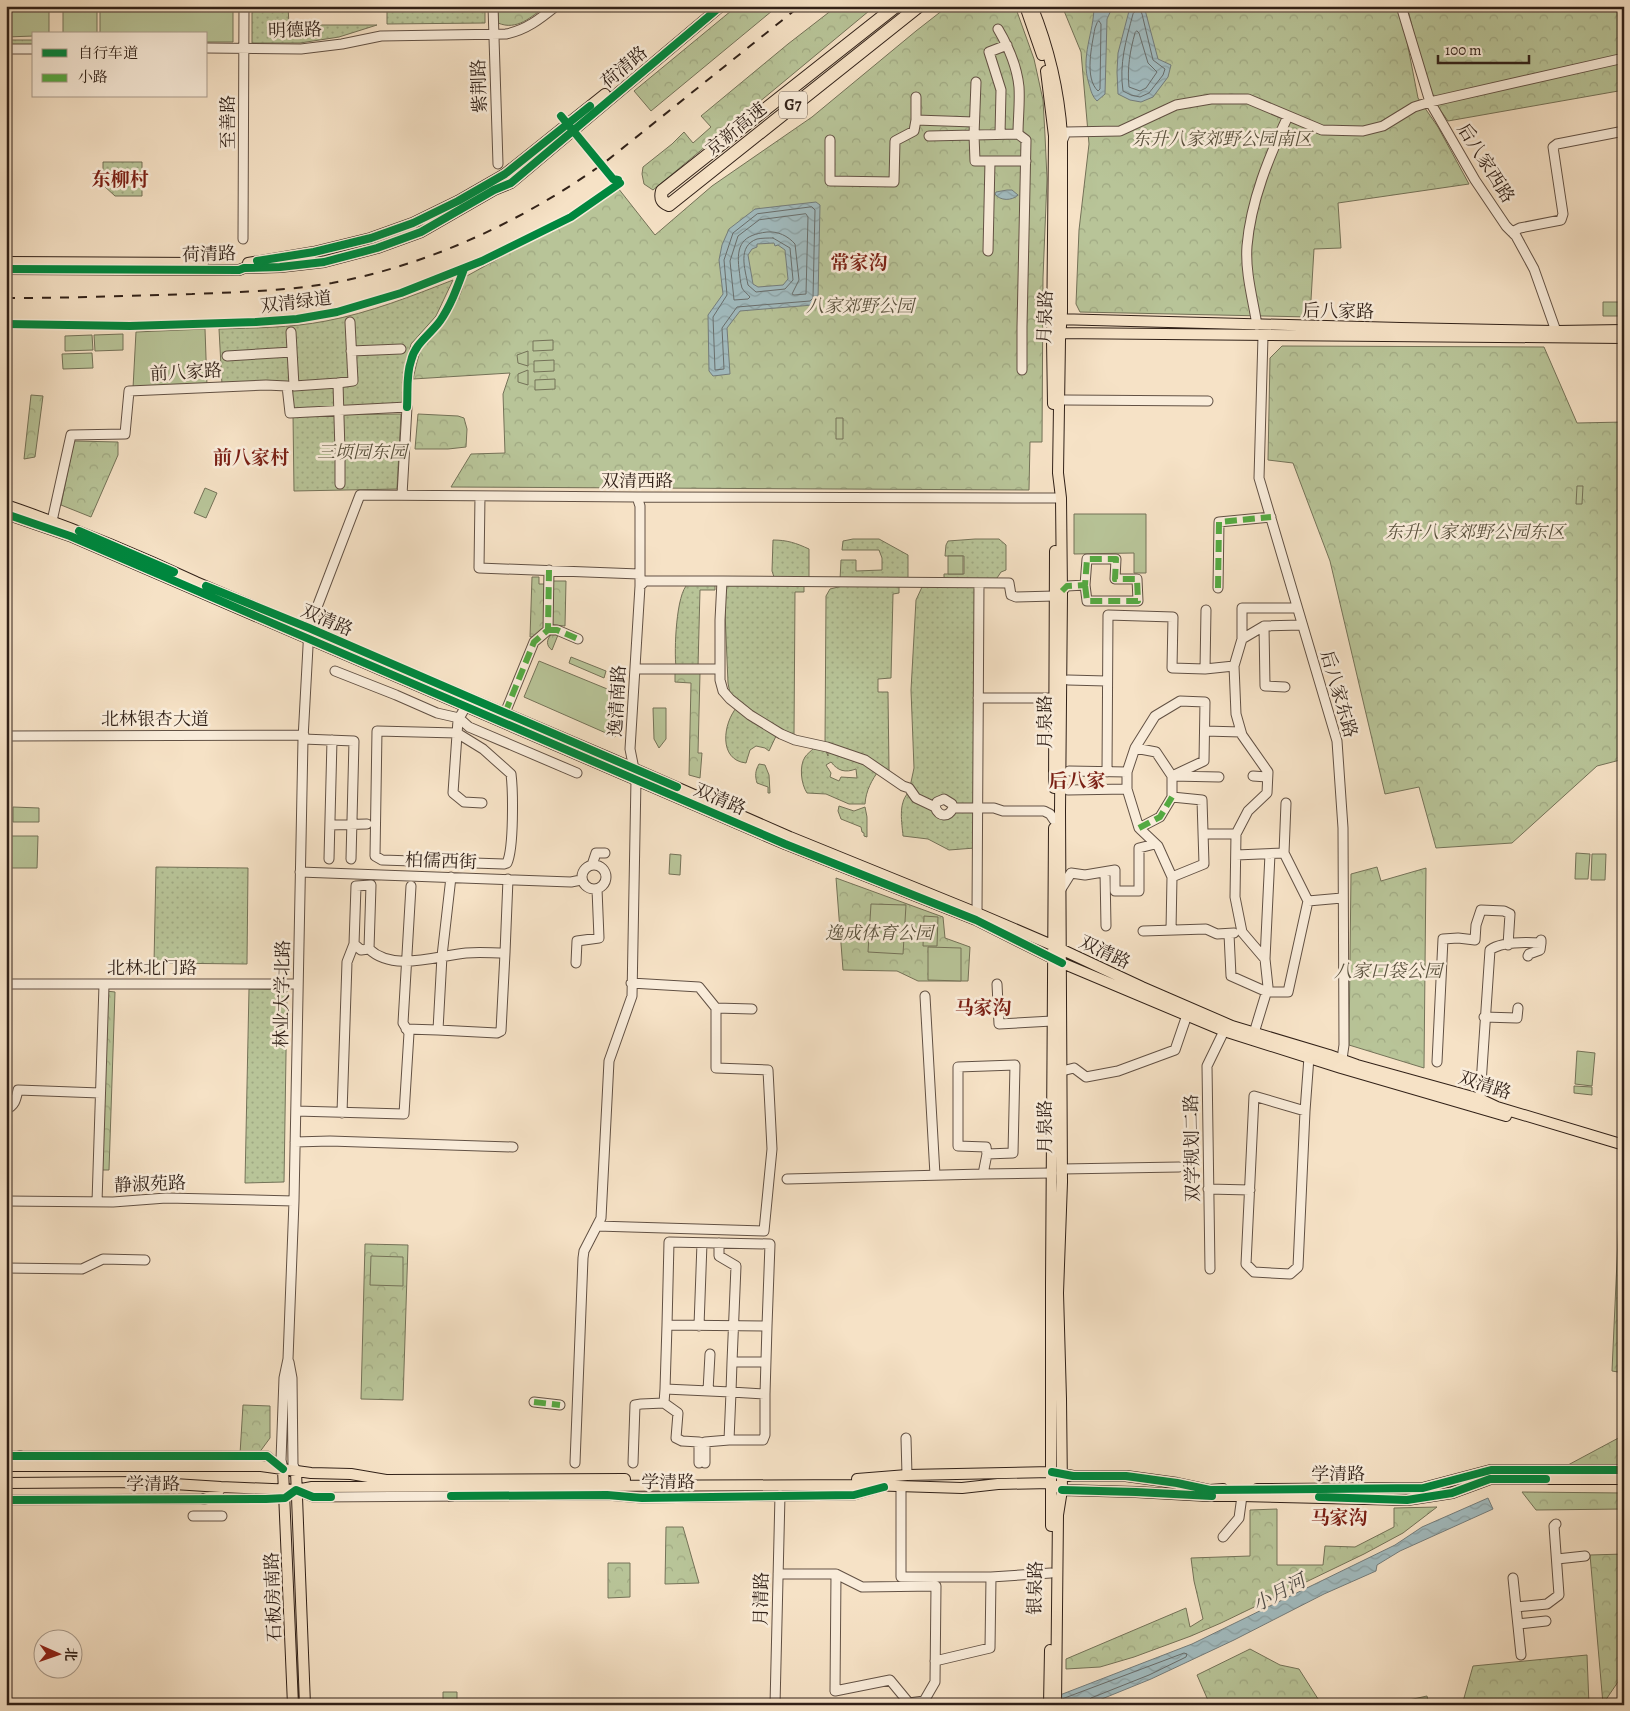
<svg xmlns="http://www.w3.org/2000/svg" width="1630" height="1711" font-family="Alegreya,'Noto Serif SC',serif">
<defs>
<pattern id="grass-dots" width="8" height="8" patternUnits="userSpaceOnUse" patternTransform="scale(1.25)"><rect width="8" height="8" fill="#b8c498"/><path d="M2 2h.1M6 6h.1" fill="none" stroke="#9fa882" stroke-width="1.8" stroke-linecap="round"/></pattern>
<pattern id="forest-crowns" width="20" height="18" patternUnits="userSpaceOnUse" patternTransform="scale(1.25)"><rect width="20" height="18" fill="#b8c498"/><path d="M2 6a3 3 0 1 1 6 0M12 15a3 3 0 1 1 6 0" fill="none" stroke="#9fa882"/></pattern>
<pattern id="water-waves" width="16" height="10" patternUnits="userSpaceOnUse" patternTransform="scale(1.25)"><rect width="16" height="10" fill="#a1bbbf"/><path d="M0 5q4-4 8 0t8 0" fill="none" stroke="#8ba0a3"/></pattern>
</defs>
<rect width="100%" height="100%" fill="#f6e2c6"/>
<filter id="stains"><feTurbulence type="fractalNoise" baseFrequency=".004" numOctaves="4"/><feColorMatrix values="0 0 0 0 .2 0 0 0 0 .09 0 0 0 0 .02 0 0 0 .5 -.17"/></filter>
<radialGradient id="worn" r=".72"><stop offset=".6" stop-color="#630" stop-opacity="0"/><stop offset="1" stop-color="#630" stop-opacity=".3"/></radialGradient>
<path fill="url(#grass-dots)" stroke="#747258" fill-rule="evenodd" d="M252,6H288L289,25H377L339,37L300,43H252Z
M387,6H485V23L387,24Z
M103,162H142V196H115L103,185Z
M453,280L436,316L411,344L403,377L402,404L291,410L288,382L222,385L219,329C254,328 290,328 326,321C369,313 412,296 453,280Z
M401,414L397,489L294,491L293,415Z
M853,539H879L908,555V581L840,580L841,560H856V571L882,570V558L879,550H842L843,541Z
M975,539H999L1006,545V570L1001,572L995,581L948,580L944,577V574H964V556H945L946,545L948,541Z
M773,540C787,540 796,543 809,549V579L774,577L772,571Z
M688,584H715V590H700L698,667H676C674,651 676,593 688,584Z
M804,584V592H795L794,735L766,722L730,694L728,683L724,588L728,585Z
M847,585L899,586V593L893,594L891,678L878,679V692H888L889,771L866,758L825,744L826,596L830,589Z
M975,586L977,591L976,804H955L952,800C929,806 928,804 910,787L914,768L911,690L916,600L922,587Z
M737,707L777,734L769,751L765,748L756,746L750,750L746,763C718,760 723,723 737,707Z
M814,748L826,751L828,756V752L862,764L865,761L879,770C872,780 866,790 865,804H849L826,794L807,793C801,784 799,766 805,757C807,754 811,751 814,748ZM831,762C838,771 845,773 856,769L857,778L841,777L839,781L830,777L831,773L826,765Z
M759,764L765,765L769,775L770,793H768V787L757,783C755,776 755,771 759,764Z
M908,793L934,808L946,819L953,816L955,812H975V848L949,850L928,839L903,836C902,823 898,804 908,793Z
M839,806L854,811L865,807L867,817V837L864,836V833L862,832L861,827L841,819L838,811Z
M156,867L248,868L247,964L154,963Z
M249,989L287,990L284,1182L245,1183Z"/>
<path fill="url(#forest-crowns)" stroke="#747258" d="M498,6H546C531,17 517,31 498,23Z
M737,6H778L651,111L634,91Z
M837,6H875L653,190L644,184L642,174L643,167L672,144L684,132L693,143L711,127L701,116L788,44Z
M948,6H1015L1034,59L1043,100L1045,135L1047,179L1043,278L1042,442H1030L1029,490L451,487L471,454L505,453L503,394L510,373L413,379C416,367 418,353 425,342C442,319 460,307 465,277L592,207L618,188L655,235L712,186L812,117L916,31Z
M1062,6H1400L1418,98L1438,127L1469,184L1338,203L1341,248L1314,249L1310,317L1080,312L1076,304L1079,230L1089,144L1081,52Z
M1407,6H1624V90L1448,121L1429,94Z
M6,40H34V46H6Z
M1282,346L1544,347L1577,423L1624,422V759L1597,766L1512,843L1436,848L1419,787L1385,794L1330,561L1293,463L1268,460L1270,358Z
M31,395L43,396L35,457L24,459Z
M418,414L458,416L464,418L467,429L466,447L448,449H415Z
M74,441L118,442V455L91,517L61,505Z
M532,577H539V584H546L544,628L536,637H530Z
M550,581H566L565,626L554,625L551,623Z
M552,634L558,635L552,650C546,646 546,639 552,634Z
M675,673H700L698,753H702L700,778L689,775L691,683L675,682Z
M1377,867L1381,881L1426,868L1424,1068L1349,1045L1351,874Z
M836,878L943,917L945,938L970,947L968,981H918L897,971L843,970Z
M106,991L115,992L109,1170H99Z
M1624,1170V1373L1612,1371L1621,1173Z
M365,1244L408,1245L403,1400L361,1399Z
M243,1405L270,1406V1438L259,1453L240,1454Z
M1624,1435V1465H1568Z
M1522,1492L1624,1493V1509L1536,1510Z
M1437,1507L1403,1533L1364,1554L1221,1623L1191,1636L1134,1657L1100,1667L1066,1669V1659L1186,1608L1190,1627L1203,1619L1194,1581L1191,1558L1250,1556V1510L1277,1509V1565H1323L1325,1546L1355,1547L1394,1527V1508Z
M666,1527H683L699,1583L665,1584Z
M1624,1554V1673L1603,1704L1590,1555Z
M608,1563H630V1597L608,1598Z
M1250,1649L1280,1665L1299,1669L1320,1702L1348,1700L1352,1705H1210L1197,1675Z
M1587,1655L1589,1705H1462L1473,1666Z
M1427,1696L1429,1705H1386Z"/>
<path fill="#b8c498" stroke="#747258" d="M6,6H49V34H34V36L6,37Z
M63,6H97V34H63Z
M100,6H233V42H206V34H100Z
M1603,302H1624V316H1603Z
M205,329L207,386L133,388L136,332Z
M123,334V350L95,351L94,335Z
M92,335L93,350L65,351V336Z
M553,340V350L533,351V341Z
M528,351V366L518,363L517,355Z
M92,353L93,368L63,369L62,354Z
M554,360V371L534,372V361Z
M528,370V385L518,382V374Z
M555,379V389L535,390V380Z
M836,418H843V439H836Z
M1577,486H1583L1582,504H1576Z
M205,488L217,493L206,518L194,513Z
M1074,514H1146V573H1134V553L1074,554Z
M948,556H963V574H948Z
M571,657L606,671L604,678L569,663Z
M539,661L617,693C624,708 619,723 615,737L524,697Z
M653,708H666V739L659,748L654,739Z
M13,807L39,808V822H13Z
M7,836H38L37,868H7Z
M1576,853L1590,854L1588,879H1575Z
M670,854L681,855L680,875L669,874Z
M1592,854H1606L1605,880H1591Z
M871,904L906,905L903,954L868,952Z
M924,916L938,917L937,946H923Z
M928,947L961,948V981L928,980Z
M1577,1051L1595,1053L1592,1086L1575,1084Z
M1574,1086L1592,1087V1095L1574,1093Z
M371,1256L403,1257V1286L370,1285Z
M443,1692H457V1705H443Z"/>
<path fill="url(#water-waves)" stroke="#747d7c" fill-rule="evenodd" d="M1094,6H1113L1107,19L1105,94L1097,101C1092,96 1091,91 1089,84C1080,56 1094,33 1094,6Z
M1134,6H1144L1158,59L1171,65L1168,77L1153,97L1141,102L1130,100L1118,94L1117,72L1118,53L1129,11Z
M1007,190H1012L1018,195C1012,201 1000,201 995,194L996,192Z
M816,202L820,205L818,300L813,305L740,311L727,328L730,374L713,376L709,371L708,315L723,294L719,260L722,245L729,229L755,209ZM774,243L775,246L778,245L785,250L788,279L783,285L758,287L753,284L748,255L752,249L757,247V244Z
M1488,1498L1493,1509L1400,1551L1377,1565L1376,1571L1324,1594L1234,1640L1151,1679L1087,1705H1034L1192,1644L1395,1545L1422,1527Z"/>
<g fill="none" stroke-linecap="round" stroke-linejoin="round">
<path stroke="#696e6c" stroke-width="1" d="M1137,10H1140L1142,14L1153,60L1165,69L1163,75L1149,93L1140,97L1131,95L1123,91C1119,64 1126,40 1133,14Z
M1099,21L1101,24L1100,89L1098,91C1084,78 1092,45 1095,28L1097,23Z
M1137,31L1139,33L1148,63L1157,72L1146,88L1140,91L1129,87C1127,68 1130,51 1135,33Z
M812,207L815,210L813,298L810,301L737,307L722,328L724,369L715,370L713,317L727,295L724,260L733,233L757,214Z
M806,214L808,217L806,294L794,295L792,294L799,280L795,244C788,236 778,231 767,232C743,235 736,244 739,269C740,275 740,282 742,288C744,292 748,294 750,297L748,299L734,300L730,261L738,236L759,220Z
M773,238L790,248L793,280L785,289L756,292L748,285C745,269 737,246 757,239C762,238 768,238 773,238Z
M1062,1699L1184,1653L1187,1654L1186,1657L1149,1675L1091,1698L1088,1701V1705"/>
<g stroke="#625144" stroke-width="11">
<path id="minor" d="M493,6L498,164
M1401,6L1430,102L1475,180L1506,226L1516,236L1534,269L1556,331
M998,29C1008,46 1017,67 1019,87C1020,103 1018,119 1018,134L1026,140L1022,327V370
M206,48L301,49L342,44L381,36L506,34C526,30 540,19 556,6
M6,49H34
M976,82L974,135L1018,134
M916,97V120L974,122
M1000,134L1001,90L989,52L1007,45
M929,136L974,135L975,161H1026
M830,140V181L894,182L895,141L914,131L916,120
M1062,142L1066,132L1120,131L1176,105L1211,99H1248L1322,130L1363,131L1383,126L1414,107L1430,102L1624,58
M1512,232L1520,228L1561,220L1563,214L1553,147L1557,144L1624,131
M243,239L244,6
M988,251L990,161
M1257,325C1253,300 1245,272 1247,246C1251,200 1269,157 1288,116
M291,332L294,386L338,383L340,452L376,450
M1263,336L1259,478L1337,741L1343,828L1344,1045L1341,1066
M351,351L401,349
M227,356L292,352
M338,383L353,381L350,322
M1065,400L1208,401
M340,452V484
M480,496L479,568L639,574
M52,521L71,435L125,434L129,391L266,385L287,386L290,413L407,407L402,495
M640,586L645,581H722
M1218,588L1219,522L1271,517
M1062,591L1067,586L1085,585L1087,559H1116L1115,579H1137L1138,601H1087L1085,585
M548,630H557L578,639
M1242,639V608H1297
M1234,666L1236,714L1242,735L1268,772L1267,793L1248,811L1236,834L1235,897L1242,932L1265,959L1268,987L1254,1033
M635,669H720
M1205,669L1206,610
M335,671L396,695L437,713L459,718L469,727L577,773
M1068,680L1106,681
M1285,687L1265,686L1264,626L1302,625
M978,698H1054
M469,701L458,720L453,793L464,802L482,803
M505,713L534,642L548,630L549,570
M377,731L457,733L483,749L511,774C513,790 514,848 507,863L504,864L382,860L375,856Z
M1205,731L1241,732
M6,736L304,735
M303,739L354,741L351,859
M1135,748L1156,752L1172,776L1204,761L1205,702L1180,701L1155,716L1135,748L1127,772V789L1139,828L1158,846L1172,877L1171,930
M1069,771L1127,772
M1107,772L1108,615L1173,617L1172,668L1205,669L1234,666L1242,639L1264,626
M1253,776L1267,777
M1068,790L1127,789
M935,807L937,802L944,799L952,804L953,808
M1054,820L1050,814L1044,811H1003L994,808H953C948,818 939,817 935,807L916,798L909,788L903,786L865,760L827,747L795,740L781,734L750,715L730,699L723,691L720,680V620L722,581L1009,583L1011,595L1016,597L1055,596
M330,825L367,824
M1139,828L1160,817L1172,797
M1203,834H1236
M1284,853L1308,901L1342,898
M1236,855L1284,853L1286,803
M329,859L332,740
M582 877a12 12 0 1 1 24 0a12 12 0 1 1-24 0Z
M592,865L596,853H605
M300,872L571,882L581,880
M1105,872L1106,926
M1172,877L1204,864L1202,800L1172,797V776L1219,777
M1061,889L1071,873L1085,875L1115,870V891H1139V848L1155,844
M977,913L979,583
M1143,931L1206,929L1217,934L1234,933
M1229,934L1231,976L1267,992H1288L1308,901
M369,949L361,950L354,944L356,886L371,885L369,949C393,972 436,956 466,953C479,952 492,953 505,953L508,879
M1528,956L1529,954L1540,950L1541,943
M1265,959L1270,854
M576,963L577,941L599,938L597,889
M6,984H298
M997,984L999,1024L1052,1021
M925,996L935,1175
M716,1008L752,1009
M1484,1017L1517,1018L1518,1008
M406,1029L438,1030L442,956L451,877
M438,1030L497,1033L501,1031L505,953
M1437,1062L1443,939L1458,938L1475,940L1476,925L1481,910L1504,911L1510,914L1508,945
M1062,1071L1074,1068L1086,1077L1118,1071L1175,1050L1187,1015
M1477,1105L1480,1099L1490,950C1502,941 1526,942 1541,943V940
M6,1109C15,1106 16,1099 18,1090L100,1093
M296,1111L404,1114L409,1033L403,1023L411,886
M1305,1111L1254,1096L1246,1264L1254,1272L1290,1274L1298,1267L1305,1111L1309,1057
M342,1113L347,962L354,944
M295,1142L330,1141L513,1147
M1062,1169L1179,1167
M983,1174L987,1154L1013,1153L1015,1065L958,1067V1146L986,1147L987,1154
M787,1179L983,1174L1052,1173
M1208,1189L1250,1190
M6,1201L113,1202L166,1198L294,1201
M97,1202L104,985
M597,1226L764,1231L772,1149L768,1070L716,1068V1008L699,987L631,983
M719,1243V1256L736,1266L732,1362
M6,1268L82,1269L103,1259L145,1260
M1210,1269L1207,1066L1224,1031
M667,1325L669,1242L770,1244L767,1326
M699,1326L702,1243
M289,1362L292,1378L293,1465L296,1471
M665,1389L667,1325L767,1326L766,1360L765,1362H732L731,1392L765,1394V1435L763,1440H729
M708,1391L710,1354
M765,1394L766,1360
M534,1402L560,1405
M664,1403L678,1413L676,1438L682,1441L699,1442V1463
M906,1438L907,1475
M6,1456H267L283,1469
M575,1463L583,1258L584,1251L601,1218L609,1061L632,996L636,779L630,749L640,586V506L637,497
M633,1463L635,1405L641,1404L664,1403L665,1389L731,1392L729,1440L705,1442V1463
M283,1469L281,1460L284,1378L288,1359L294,1201L303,739L309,628L360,495L637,497L1056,498
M901,1487V1577H991L1051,1573
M296,1490L313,1497L607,1495L642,1498L854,1495L882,1487
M6,1500L204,1499
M193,1516H222
M1223,1537L1239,1518L1242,1496
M1557,1559L1585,1556
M778,1574H836L862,1587L936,1586L935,1682L924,1701L909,1703L890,1680L835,1691L836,1574
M1513,1578L1521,1655
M1516,1607L1547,1604L1559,1595L1554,1526L1556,1524
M1518,1624L1546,1621
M935,1661L990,1648L991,1577
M775,1705L780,1495"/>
</g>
<g stroke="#312118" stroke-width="12">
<path id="major" d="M1025,6L1042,55
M1032,6C1049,48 1059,90 1062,135V312L1060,340L1058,473L1061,498L1062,593L1060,811L1062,1182L1058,1293L1061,1399L1062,1490L1058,1515L1056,1705
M1046,71L1054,136L1052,340L1053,404
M6,262L203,263
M248,263L314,252L371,238L413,223L458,201L505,174L605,94
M6,269L239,270L244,268L280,267L324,262L377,248L421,232L494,190L511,183L721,6
M1055,319L1401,328L1556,331L1624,330
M1055,333L1624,338
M6,505C71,527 134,553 196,582L610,758L790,837L977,913L1052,945L1142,987L1232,1026L1329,1055L1357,1065L1480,1099L1497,1107L1624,1145
M6,514L70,536L785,844L976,920L1062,963L1224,1031L1341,1068L1506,1116
M1054,788L1055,551
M6,1463L20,1456
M6,1466H261L311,1473L351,1474L386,1480L625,1479
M283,1469L293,1705
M296,1471L305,1705
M857,1479L907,1475L1052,1472L1073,1476H1126L1177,1483L1210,1490L1223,1489
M6,1483L143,1482L221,1487L296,1490L312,1487L866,1485L962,1488L998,1484L1051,1483L1062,1490L1136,1492L1208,1496H1242L1407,1500L1452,1493L1490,1479H1624
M1257,1489L1423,1488L1491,1470H1624
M451,1496L459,1487
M204,1499L216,1495L221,1487
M1051,1526V1285L1054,828
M1049,1705L1050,1650
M1621,1705L1624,1701"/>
</g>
<g stroke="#312118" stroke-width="14">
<path id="highway" d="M896,6L662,191C660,199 662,202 669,205L919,6"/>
</g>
<use href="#minor" stroke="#f9ecda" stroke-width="9"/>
<use href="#major" stroke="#f6e2c6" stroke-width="10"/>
<use href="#highway" stroke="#f6e2c6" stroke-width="12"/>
<path stroke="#312118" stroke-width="2" stroke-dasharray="9 9" stroke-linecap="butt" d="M6,298C68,298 130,296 192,294C239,292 285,291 332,283C429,265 523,221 604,163L800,6"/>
<path stroke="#54aa42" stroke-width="6" stroke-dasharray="12 6" stroke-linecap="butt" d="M1218,588L1219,522L1271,517
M1062,591L1067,586L1085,585L1087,559H1116L1115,579H1137L1138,601H1087L1085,585
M548,630H557L578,639
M505,713L534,642L548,630L549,570
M1139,828L1160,817L1172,797
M534,1402L560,1405"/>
<g stroke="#f9ecda" stroke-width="11">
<path id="cycleway" d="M561,116L613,179L618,180
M257,261L314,252L371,238L413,223L458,201L505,174L590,106
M6,269L239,270L244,268L280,267L324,262L377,248L421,232L494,190L511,183L721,6
M6,324L130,326L256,322L297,319L337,312L401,293L482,261L571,217L620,183
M407,407C408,391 406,375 411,361C415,343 430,335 440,321C451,305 457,288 464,269
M6,514L70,536L785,844L976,920L1062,963
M79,531L174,572
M206,586L309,628L677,787
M6,1456H267L283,1469
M1052,1472L1073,1476H1126L1177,1483L1210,1490L1423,1488L1491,1470H1624
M1062,1490L1136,1492L1212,1496
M451,1496L607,1495L642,1498L854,1495L884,1487
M1319,1497L1407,1500L1452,1493L1490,1479H1546
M6,1500L266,1499L285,1498L296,1490L313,1497H331"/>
</g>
<use href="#cycleway" stroke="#00873e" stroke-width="8"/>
</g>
<g text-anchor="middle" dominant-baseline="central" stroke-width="5" stroke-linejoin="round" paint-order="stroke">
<rect fill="#f9ecda" stroke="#6d5e52" stroke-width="1" x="779" y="91.5" width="28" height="27" rx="4"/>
<g font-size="16" font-weight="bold" fill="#312118">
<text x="793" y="105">G7</text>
</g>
<g font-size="18" fill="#312118" stroke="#f9ecda">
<text transform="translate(295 30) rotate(-2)">明德路</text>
<text transform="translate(624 67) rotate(-40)">荷清路</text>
<text transform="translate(479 86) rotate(-92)">紫荆路</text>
<text transform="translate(228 122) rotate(-90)">至善路</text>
<text transform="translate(736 129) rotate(-39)">京新高速</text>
<text transform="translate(1486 163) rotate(58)">后八家西路</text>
<text transform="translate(209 254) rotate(-2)">荷清路</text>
<text transform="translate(296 302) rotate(-7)">双清绿道</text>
<text transform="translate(1338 311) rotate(1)">后八家路</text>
<text transform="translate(1045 317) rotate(-88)">月泉路</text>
<text transform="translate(186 372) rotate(-3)">前八家路</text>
<text x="637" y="481">双清西路</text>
<text transform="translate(327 620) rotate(23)">双清路</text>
<text transform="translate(1339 694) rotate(74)">后八家东路</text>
<text transform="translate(617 701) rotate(-87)">逸清南路</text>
<text x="155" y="719">北林银杏大道</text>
<text transform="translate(1045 722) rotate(-90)">月泉路</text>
<text transform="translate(720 799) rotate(23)">双清路</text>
<text transform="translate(441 861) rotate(2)">柏儒西街</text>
<text transform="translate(1105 952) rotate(25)">双清路</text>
<text x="152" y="968">北林北门路</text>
<text transform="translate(282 994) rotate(-89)">林业大学北路</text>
<text transform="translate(1485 1085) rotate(18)">双清路</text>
<text transform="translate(1045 1127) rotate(-90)">月泉路</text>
<text transform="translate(1192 1148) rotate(-91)">双学规划二路</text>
<text transform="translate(150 1184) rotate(-2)">静淑苑路</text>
<text x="1338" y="1474">学清路</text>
<text x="668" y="1482">学清路</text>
<text x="153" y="1484">学清路</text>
<text transform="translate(1035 1588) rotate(-89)">银泉路</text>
<text transform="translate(273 1597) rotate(-92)">石板房南路</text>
<text transform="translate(761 1599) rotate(-89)">月清路</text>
</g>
<g font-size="18" font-style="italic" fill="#5a523e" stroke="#f9ecda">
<text x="1222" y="139">东升八家郊野公园南区</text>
<text x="860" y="306">八家郊野公园</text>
<text x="362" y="452">三顷园东园</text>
<text x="1475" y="532">东升八家郊野公园东区</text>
<text x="879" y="933">逸成体育公园</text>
<text x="1388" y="971">八家口袋公园</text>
</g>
<g font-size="19" font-weight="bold" fill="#7a1f14" stroke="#f9ecda">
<text x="120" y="180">东柳村</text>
<text x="859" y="263">常家沟</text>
<text x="251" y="458">前八家村</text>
<text x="1077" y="781">后八家</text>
<text x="983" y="1008">马家沟</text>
<text x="1339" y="1518">马家沟</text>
</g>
<g font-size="19" font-style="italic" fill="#534f4a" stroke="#f9ecda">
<text transform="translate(1279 1593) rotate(-28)">小月河</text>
</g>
</g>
<rect width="1630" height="1711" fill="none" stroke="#f6e2c6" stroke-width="25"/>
<rect x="8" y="8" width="1615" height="1696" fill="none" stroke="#312118" stroke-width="2.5"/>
<rect x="12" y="12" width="1605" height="1686" fill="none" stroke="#312118"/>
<rect x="32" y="32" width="175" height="65" fill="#f9ecda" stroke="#a99b8c"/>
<rect x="42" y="49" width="25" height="8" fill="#00873e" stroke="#a99b8c"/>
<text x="78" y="58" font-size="15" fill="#312118">自行车道</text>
<rect x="42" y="74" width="25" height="8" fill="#54aa42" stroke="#a99b8c"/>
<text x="78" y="82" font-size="15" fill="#312118">小路</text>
<g transform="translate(58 1654) rotate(92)"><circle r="24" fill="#f9ecda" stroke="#a99b8c"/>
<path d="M0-4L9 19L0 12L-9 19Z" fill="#8f2418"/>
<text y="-8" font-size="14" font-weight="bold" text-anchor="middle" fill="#312118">北</text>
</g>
<path d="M1438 55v8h91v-8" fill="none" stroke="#312118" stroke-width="2.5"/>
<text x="1445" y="55" font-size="15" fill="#312118" stroke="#f9ecda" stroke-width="4" paint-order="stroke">100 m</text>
<rect width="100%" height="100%" filter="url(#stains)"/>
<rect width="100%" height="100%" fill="url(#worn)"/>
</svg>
